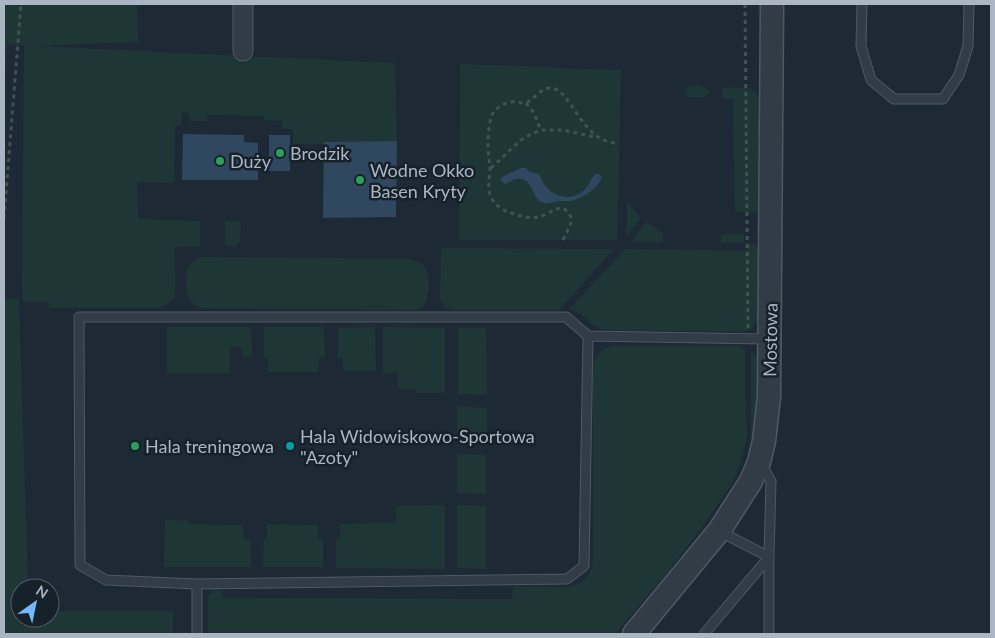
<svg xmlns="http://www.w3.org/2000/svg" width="995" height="638" font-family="Lato,sans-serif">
<rect width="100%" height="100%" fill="#1d2a36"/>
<path fill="#1f3637" d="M4,4H137L138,42L33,46L395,63L397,141L324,142V144H293V129H283L282,121L264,120L263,116L207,115V121H189V113H182L181,126H175L174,183L137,182L138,219L200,221V246L174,247C174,258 178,291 173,299C170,303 165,306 160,308H49L48,302H22L24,46L7,44L4,97Z
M460,64L621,70L617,240H459Z
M689,86C697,85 706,85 710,93C705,100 694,97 687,97L685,94L686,90Z
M727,87C742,88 753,85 761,100L760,211L759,213L735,212L733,99L723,98L721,92L724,88Z
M627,201L641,218L627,235Z
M225,221H241L240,241L235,247L225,246Z
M646,222L663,233V242H631Z
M721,234H744V243H721Z
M748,241L756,245L761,254L759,318L751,329L743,332H737L605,330C587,326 587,313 569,310L625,249L747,251Z
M441,248L614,249L559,310H451L444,306L440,299Z
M201,257L409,259C415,260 420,262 424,266C430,274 430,294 425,303C423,307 420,309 416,310L202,308C188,303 186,296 186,283C186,271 188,262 201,257Z
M4,299H19L28,588H20V618H50V611H173V634H4Z
M167,327H251L252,357H243L242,348L230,346V373H167Z
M264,327H324L325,357L319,358L318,372H268V358H264Z
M375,327L376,371H343V358H338V328Z
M383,327L445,328V393H416V389H398V372L383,373Z
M458,328H486L487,395L458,394Z
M611,346H736L745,348V387L747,437L740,465L734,479L725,494L703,526L666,574L615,634H208V596L212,591L222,590V598L512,599L513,586C525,586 536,587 548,587C572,587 588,588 593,561V365C596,355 601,349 611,346Z
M751,352L756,355L761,364L756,426L751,443Z
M457,406L487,408V443L457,442Z
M457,454L486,455V494L457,493Z
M445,505V569L336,568V539L340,538V524L396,523V506Z
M457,505L486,506V569L457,568Z
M165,520L188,521L189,524L243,525L244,539H250L251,567H164Z
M267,524L318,525V539H323V567H263L264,539L267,538Z"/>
<path fill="#2f475f" d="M183,134L244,135V142L258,143V180H182Z
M269,135H290V171H269Z
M397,141L396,217L323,218L324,142Z
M521,168H526L530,172L539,174C542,178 543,184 547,188C558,199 576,201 586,188C590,183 591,178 595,174H599L602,178C597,189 583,198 571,201C567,201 563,201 559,201C554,202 549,204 544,203C530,200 535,176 516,179C512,180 509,183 505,184L501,181V178L504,176Z"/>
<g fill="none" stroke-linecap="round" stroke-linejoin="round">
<g stroke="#4e5964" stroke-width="11">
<path id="service" d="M862,4L861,46L871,80L894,99H943L959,75L968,46L969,4
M719,531L769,557V634
M192,584L567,579L584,566L588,336
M197,634V584L106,580L80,565L79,317H566L588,336L770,339
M704,634L769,557L771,481L761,464"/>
</g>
<g stroke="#4e5964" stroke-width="21">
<path id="minor" d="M243,51V4"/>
</g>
<g stroke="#4e5964" stroke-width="25">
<path id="tertiary" d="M634,634L719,531L751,481L759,462L764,441L769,397L772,4"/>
</g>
<path stroke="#3d5354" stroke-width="3" stroke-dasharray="4 4" stroke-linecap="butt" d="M745,4L748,328
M526,103L534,113L541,131
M491,168L521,140L533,133L543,130H563L595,137
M4,218L21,4
M563,240C569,227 578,218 563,208C555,208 550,213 542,216C533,220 518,216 509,212C501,210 493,203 490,195C487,186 490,178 490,169C490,165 489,161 489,158C487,147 488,121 493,113C498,106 507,101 516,102C520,103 523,103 527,102C535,99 540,89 549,88C571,85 581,145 619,143"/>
<use href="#service" stroke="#313c46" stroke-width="9"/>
<use href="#minor" stroke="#313c46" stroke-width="19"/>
<use href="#tertiary" stroke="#313c46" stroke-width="22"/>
</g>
<g fill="#2e9e5b" stroke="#17212a" stroke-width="2">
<circle cx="280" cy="153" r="5"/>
<circle cx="220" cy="161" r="5"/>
<circle cx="360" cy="180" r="5"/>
<circle cx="135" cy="446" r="5"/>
</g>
<circle fill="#0f9aa8" stroke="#17212a" stroke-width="2" cx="290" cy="446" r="5"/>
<g text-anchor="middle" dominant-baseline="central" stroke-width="5" stroke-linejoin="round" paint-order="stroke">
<g font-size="18" fill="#aab6c4" stroke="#17212a" text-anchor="start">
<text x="290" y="153">Brodzik</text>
<text x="230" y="161">Duży</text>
<text x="370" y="170">Wodne Okko<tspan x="370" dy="21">Basen Kryty</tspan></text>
<text x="300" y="436">Hala Widowiskowo-Sportowa<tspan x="300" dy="21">"Azoty"</tspan></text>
<text x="145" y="446">Hala treningowa</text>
</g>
<g font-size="18" fill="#aab6c4" stroke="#17212a">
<text transform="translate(770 340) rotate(-89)">Mostowa</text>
</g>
</g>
<rect width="995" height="638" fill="none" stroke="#aab6c4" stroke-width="10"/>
<g transform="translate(35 603) rotate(33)"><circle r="24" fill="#17212a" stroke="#525d68"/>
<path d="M0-4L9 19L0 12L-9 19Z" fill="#75b7fd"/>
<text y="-8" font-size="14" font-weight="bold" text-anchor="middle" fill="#aab6c4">N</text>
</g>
</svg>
